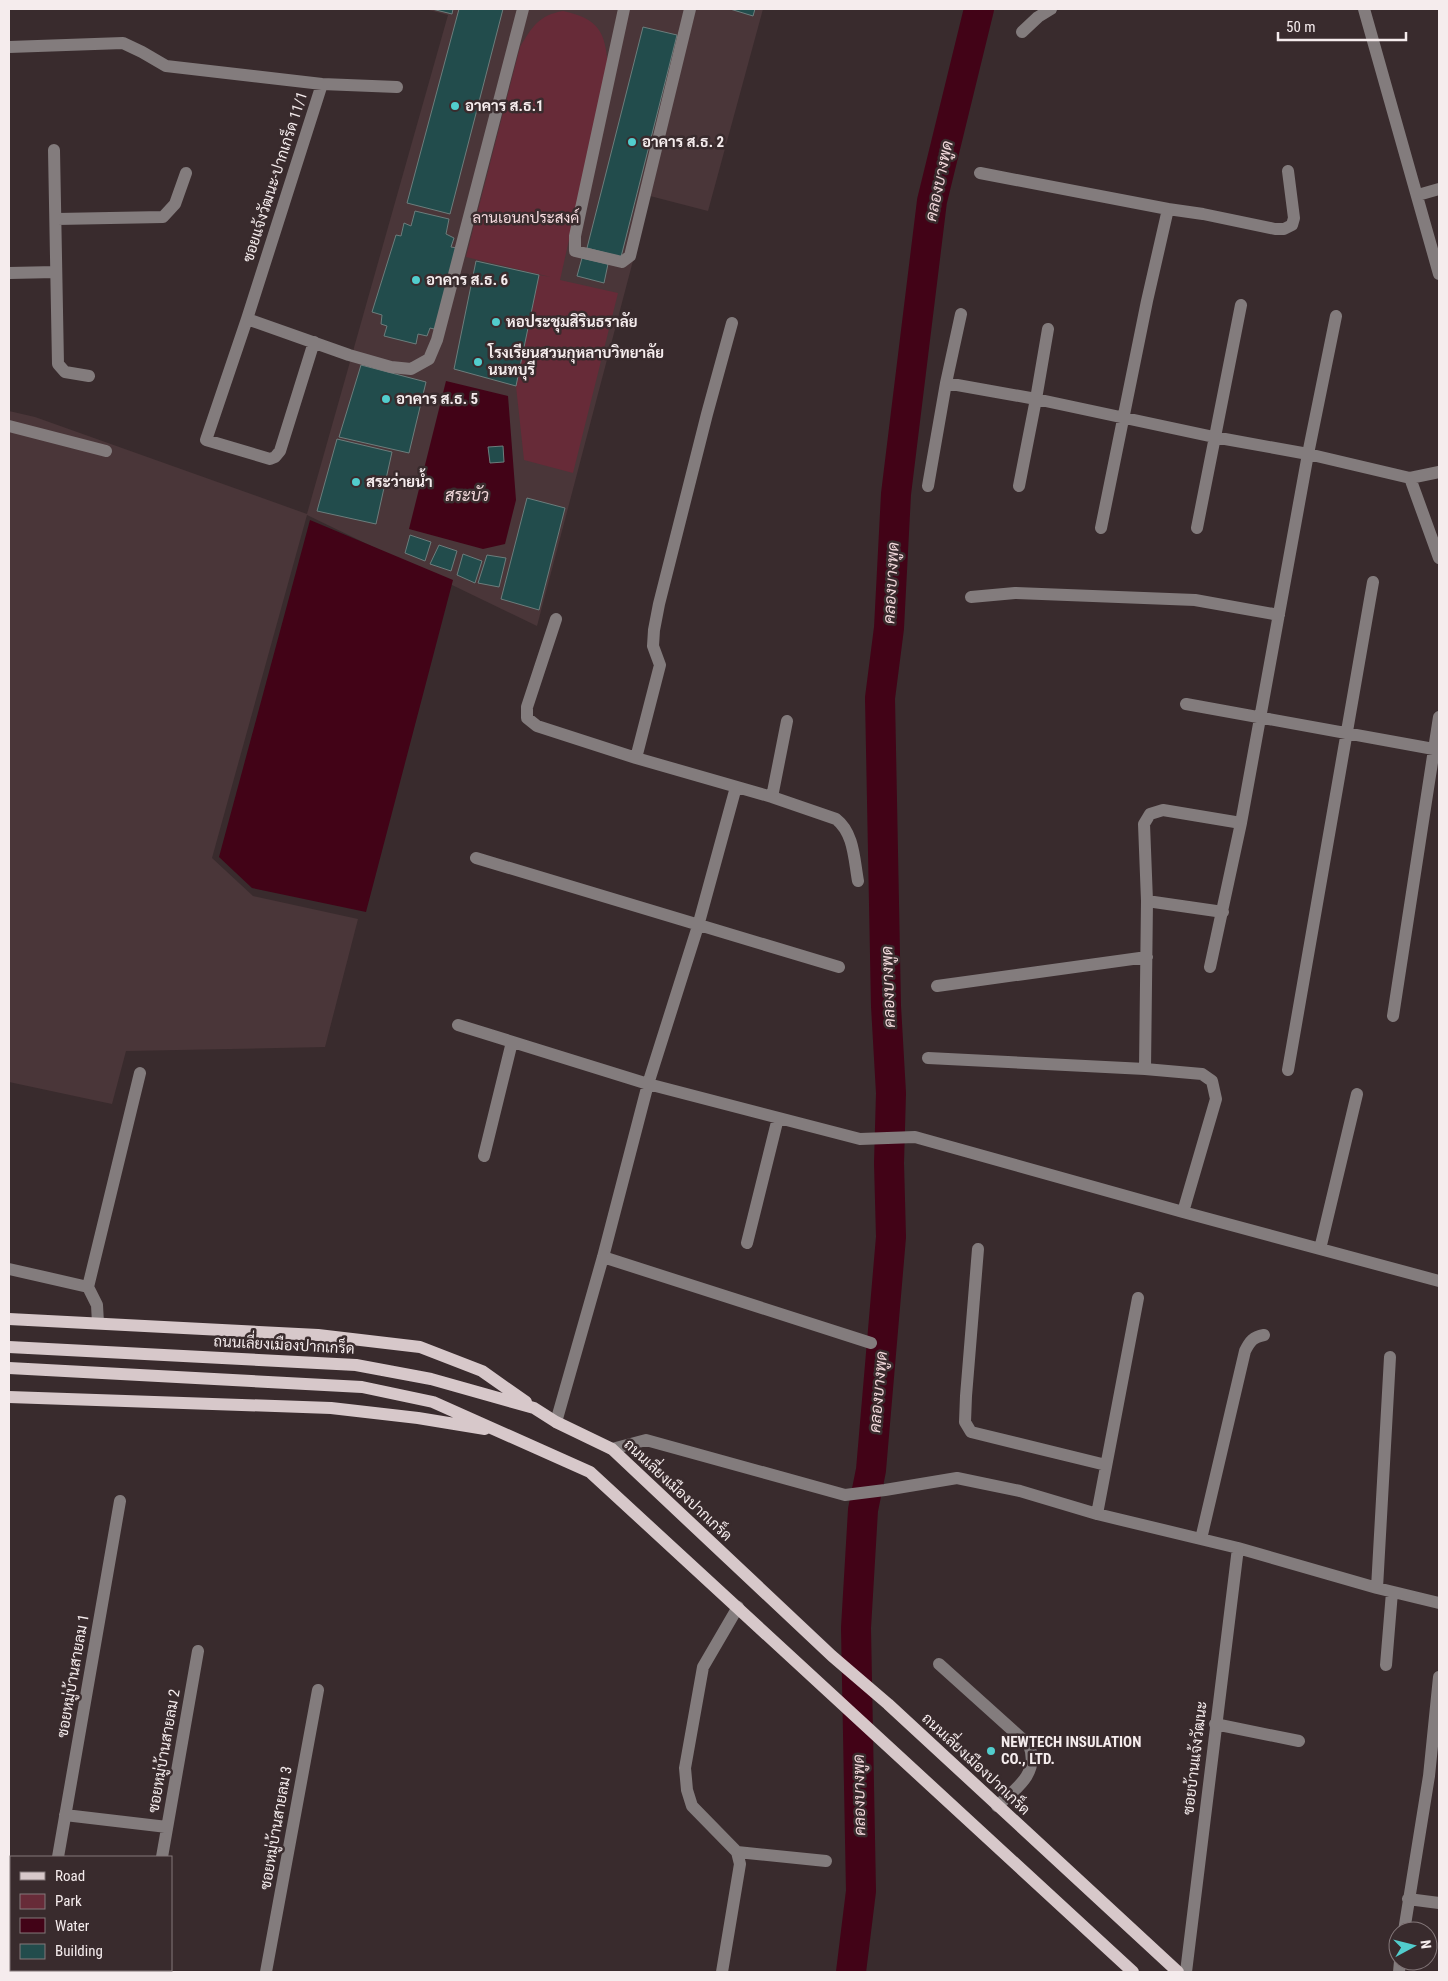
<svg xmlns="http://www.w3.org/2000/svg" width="1448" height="1981" font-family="'Roboto Condensed',Sarabun,sans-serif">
<rect width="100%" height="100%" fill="#392b2d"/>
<path fill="#4a3639" d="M425,9H763L708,211L650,196L537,626L307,515L212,858L253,896L358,919L325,1047L126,1051L112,1104L9,1082V411L35,417L307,514L448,15Z"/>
<path fill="#672b38" d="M563,11C599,19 605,31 608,66L560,280L618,293L573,473L524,460L516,386L539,275L551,277L466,257L520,47C532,27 539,15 563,11Z"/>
<path fill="#420317" d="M446,381L508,396L516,500L505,544L483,549L409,529Z
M310,520L453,580L366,912L252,888L219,857Z"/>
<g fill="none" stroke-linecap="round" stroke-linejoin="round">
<path stroke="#420317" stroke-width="30" d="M851,1972L861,1891L856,1628L863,1510L871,1470L891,1237L889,1163L891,1093L886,1006L880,698L889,628L896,494L932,201L979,9"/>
</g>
<path fill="#224c4c" stroke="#6c7d7c" d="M432,9H453L452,14Z
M459,9H503L450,214L407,203Z
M730,9H755L753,16Z
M643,27L677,35L621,257L587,248Z
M415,211L449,219L446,234L454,238L451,247L457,248L438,330L430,328L427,336L418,334L416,344L384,336L387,326L381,324L382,315L372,312L396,235L401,236L404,223L411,226Z
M582,258L608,264L604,283L577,276Z
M476,261L539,275L516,386L454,369Z
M361,365L426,382L409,453L339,437Z
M337,439L392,452L376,524L317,511Z
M503,446L504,462L490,463L488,447Z
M527,498L565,508L539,610L501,599Z
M410,535L431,542L425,561L405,553Z
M439,545L457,551L451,571L430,564Z
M463,554L482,561L475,583L457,575Z
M487,555L506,558L499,587L478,583Z"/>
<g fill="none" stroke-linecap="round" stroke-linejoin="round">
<path stroke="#837c7d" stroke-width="12" d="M624,9L575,236V251L622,262L630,256L690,9
M1364,9L1439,274
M1022,32L1038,17L1051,9
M9,47L123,43L142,52L166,66L322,84L397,87
M54,150L58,364L65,372L89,376
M980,173L1168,209
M1418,195L1439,189
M57,219L163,217L175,204L186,173
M9,273L56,272
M247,319L349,355L391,367L411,369L429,359L437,340L523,9
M314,342L280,451L275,457L270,459L206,440L247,319L322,84
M946,383L1036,399L1214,437L1308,454L1410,478L1439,472
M9,426L106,451
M1410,478L1439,558
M928,486L946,383L961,314
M1019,486L1036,399L1048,329
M1101,528L1147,301L1168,209L1203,214L1275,229H1284L1292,225L1294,218L1288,171
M1197,528L1241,305
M971,597L1015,593L1195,600L1279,615
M556,619L527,707V718L537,726L636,758L772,797L836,819C854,833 854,859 858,881
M1186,704L1439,750
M636,758L660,665L653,646L654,630L659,604L707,414L732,323
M772,797L787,721
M476,858L839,967
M1147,901L1223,912
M1210,967L1241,823L1308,454L1336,316
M937,986L1147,957
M1393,1016L1439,717
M458,1025L648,1084L860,1139L915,1137L1183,1212L1439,1281
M928,1058L1145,1069L1202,1074L1212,1081L1216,1099L1183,1212
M1145,1069L1147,901L1144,824L1150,814L1163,810L1241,823
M1288,1070L1373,582
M484,1156L512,1042
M747,1243L778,1118
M978,1249L966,1396L965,1422L971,1432L1106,1465
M1320,1249L1357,1094
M603,1257L871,1343
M9,1269L88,1287L97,1305L98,1323
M88,1287L140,1073
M556,1422L603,1257L648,1084L698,926L736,787
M612,1449L646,1440L845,1495L885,1490L957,1478L1020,1491L1097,1514L1238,1548L1377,1588L1439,1603
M1097,1514L1138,1298
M1201,1539L1245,1351C1250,1341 1253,1337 1264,1335
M1377,1588L1390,1357
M939,1664L1029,1745C1040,1773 1016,1789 997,1806
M1386,1665L1392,1592
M1215,1724L1299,1741
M65,1815L167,1827
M737,1852L826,1861
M58,1857L120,1501
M162,1857L198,1651
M1408,1899L1439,1903
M1404,1931L1429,1776L1439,1677
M38,1972L39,1970
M142,1972L143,1970
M266,1972L318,1690
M722,1972L740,1864L737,1852L692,1806L687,1790L685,1768L703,1667L738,1607
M1186,1972L1238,1548
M1399,1972L1400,1961"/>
<path stroke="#d7c8ca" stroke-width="12" d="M9,1319L318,1335L420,1347L482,1371L526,1402
M9,1347L356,1365L431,1379L534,1408L556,1422L612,1449L832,1656L888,1704L1178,1972
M9,1368L362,1387L433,1402L590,1472L1133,1972
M9,1397L331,1408L418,1418L485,1429"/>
</g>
<g fill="#52cdcd" stroke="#392b2d" stroke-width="2">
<circle cx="455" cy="106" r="5"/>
<circle cx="632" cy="142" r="5"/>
<circle cx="416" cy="280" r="5"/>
<circle cx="496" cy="322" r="5"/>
<circle cx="478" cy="362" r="5"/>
<circle cx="386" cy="399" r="5"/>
<circle cx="356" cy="482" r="5"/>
<circle cx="991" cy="1751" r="5"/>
</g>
<g text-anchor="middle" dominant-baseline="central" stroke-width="5" stroke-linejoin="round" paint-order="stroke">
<g font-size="15" font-weight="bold" fill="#f5eced" stroke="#392b2d" text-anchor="start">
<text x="465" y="106">อาคาร ส.ธ.1</text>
<text x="642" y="142">อาคาร ส.ธ. 2</text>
<text x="426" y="280">อาคาร ส.ธ. 6</text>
<text x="506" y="322">หอประชุมสิรินธราลัย</text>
<text x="488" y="353">โรงเรียนสวนกุหลาบวิทยาลัย<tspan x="488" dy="17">นนทบุรี</tspan></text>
<text x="396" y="399">อาคาร ส.ธ. 5</text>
<text x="366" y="482">สระว่ายน้ำ</text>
<text x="1001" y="1742">NEWTECH INSULATION<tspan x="1001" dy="17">CO., LTD.</tspan></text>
</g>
<g font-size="15" fill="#f5eced" stroke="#392b2d">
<text transform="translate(275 177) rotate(-72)">ซอยแจ้งวัฒนะ-ปากเกร็ด 11/1</text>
<text transform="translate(284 1345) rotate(3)">ถนนเลี่ยงเมืองปากเกร็ด</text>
<text transform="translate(678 1490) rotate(43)">ถนนเลี่ยงเมืองปากเกร็ด</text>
<text transform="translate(73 1676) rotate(-80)">ซอยหมู่บ้านสายลม 1</text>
<text transform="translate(164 1751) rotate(-80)">ซอยหมู่บ้านสายลม 2</text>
<text transform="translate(1195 1758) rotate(-83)">ซอยบ้านแจ้งวัฒนะ</text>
<text transform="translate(976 1764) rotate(43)">ถนนเลี่ยงเมืองปากเกร็ด</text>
<text transform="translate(276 1828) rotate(-80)">ซอยหมู่บ้านสายลม 3</text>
</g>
<g font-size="15" fill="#f4d9dd" stroke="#392b2d">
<text x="526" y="218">ลานเอนกประสงค์</text>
</g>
<g font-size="16" font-style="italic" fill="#f1d7da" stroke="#392b2d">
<text transform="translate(939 181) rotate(-78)">คลองบางพูด</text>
<text x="467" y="495">สระบัว</text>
<text transform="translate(891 583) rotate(-87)">คลองบางพูด</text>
<text transform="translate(888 987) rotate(-92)">คลองบางพูด</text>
<text transform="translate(878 1392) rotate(-85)">คลองบางพูด</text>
<text transform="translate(859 1795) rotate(-91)">คลองบางพูด</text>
</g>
</g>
<rect width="1448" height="1981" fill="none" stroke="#f5eced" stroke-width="20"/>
<rect x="10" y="1856" width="162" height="115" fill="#392b2d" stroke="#84787a"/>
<rect x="20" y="1872" width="25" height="8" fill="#d7c8ca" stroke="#84787a"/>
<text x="55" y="1881" font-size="15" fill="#f5eced">Road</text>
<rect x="20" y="1894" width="25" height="15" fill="#672b38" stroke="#84787a"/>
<text x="55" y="1906" font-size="15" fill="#f5eced">Park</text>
<rect x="20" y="1918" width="25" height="15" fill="#420317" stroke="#84787a"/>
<text x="55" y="1931" font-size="15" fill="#f5eced">Water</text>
<rect x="20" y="1944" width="25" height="15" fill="#224c4c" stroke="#84787a"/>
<text x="55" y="1956" font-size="15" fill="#f5eced">Building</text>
<g transform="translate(1413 1946) rotate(83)"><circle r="24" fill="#392b2d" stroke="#84787a"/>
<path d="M0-4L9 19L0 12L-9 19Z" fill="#52cdcd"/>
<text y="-8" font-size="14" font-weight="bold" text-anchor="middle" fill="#f5eced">N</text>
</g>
<path d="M1278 32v8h128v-8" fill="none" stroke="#f5eced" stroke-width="2.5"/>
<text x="1286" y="32" font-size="15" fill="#f5eced" stroke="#392b2d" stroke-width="4" paint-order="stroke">50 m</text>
</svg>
